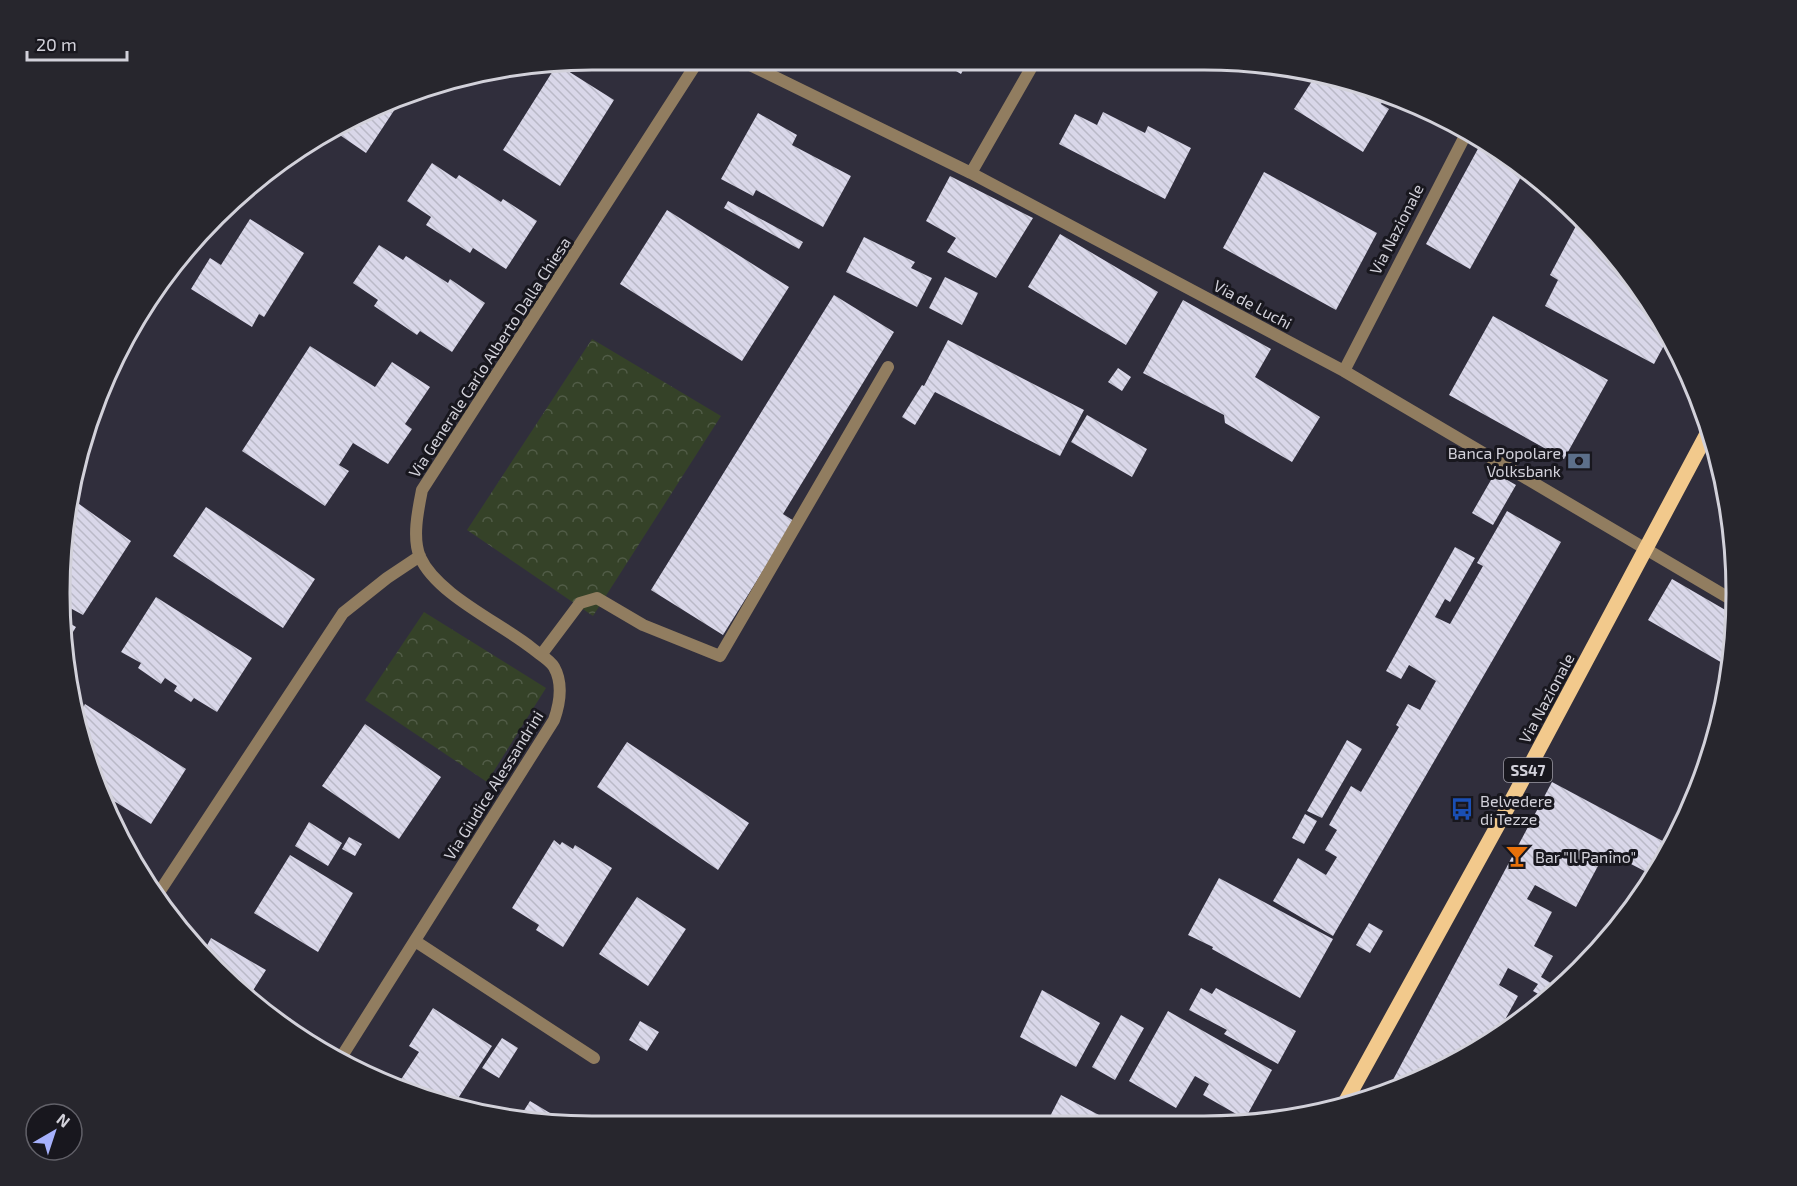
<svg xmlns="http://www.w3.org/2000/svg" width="1797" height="1186" font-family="'Exo 2',sans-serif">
<defs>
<pattern id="park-crowns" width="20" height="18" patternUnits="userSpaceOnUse" patternTransform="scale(1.5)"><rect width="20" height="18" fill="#354228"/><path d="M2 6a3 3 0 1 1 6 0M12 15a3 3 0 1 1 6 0" fill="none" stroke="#515c47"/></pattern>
<pattern id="building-back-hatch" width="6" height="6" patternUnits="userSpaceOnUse" patternTransform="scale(1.5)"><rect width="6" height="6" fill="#d9d7e9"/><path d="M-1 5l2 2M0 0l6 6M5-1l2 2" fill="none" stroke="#bab9c7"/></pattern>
</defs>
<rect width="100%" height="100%" fill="#302e3c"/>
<path fill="url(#park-crowns)" d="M592,339L721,416L593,616L467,530Z
M424,612L546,688L487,782L365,700Z"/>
<path fill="url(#building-back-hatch)" d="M941,62L967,63L961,74Z
M556,66H560L614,100L560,186L503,150Z
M1308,74L1386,95L1381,104L1389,109L1363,152L1294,109L1314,78Z
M396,101L399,103L366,153L334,131Z
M1103,112L1145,133L1148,126L1191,148L1165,199L1059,144L1075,114L1097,125Z
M758,113L797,135L792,145L851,176L823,227L756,190L753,196L721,179Z
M1480,145L1541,183L1540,185L1522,175L1470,269L1426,244Z
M432,163L456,179L459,175L501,202L503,199L537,221L506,269L473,248L470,253L426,225L431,217L407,201Z
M1264,172L1377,233L1336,310L1223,248Z
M950,176L1033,218L996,278L947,252L956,238L926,221Z
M728,201L803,242L799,249L724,208Z
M667,210L789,287L742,361L620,284Z
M250,219L304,253L264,317L259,314L252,327L191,289L210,258L221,265Z
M1577,224L1593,233L1627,268L1669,336L1654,364L1545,306L1558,280L1550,275Z
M1060,234L1158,292L1126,345L1028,287Z
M864,237L915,262L911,268L932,278L917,307L846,272Z
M379,245L403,260L406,256L448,283L450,279L485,303L452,352L420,331L417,335L374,306L378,300L353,283Z
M945,277L978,293L962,325L929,308Z
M834,295L894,332L783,514L794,521L723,635L651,590Z
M1183,300L1271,349L1255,377L1320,417L1292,462L1225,423L1224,415L1143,373Z
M1493,316L1608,380L1564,459L1449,395Z
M948,340L1084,410L1060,456L935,392L915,425L902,417L922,385L924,386Z
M310,346L375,387L392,362L430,387L405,424L412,429L388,464L353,443L339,465L349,471L325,506L242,451Z
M1118,368L1131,377L1122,391L1108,382Z
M1087,415L1147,449L1132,477L1071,442Z
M1495,473L1516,485L1493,525L1472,513Z
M75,501L131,541L83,615L61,603L60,593Z
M206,507L315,579L283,628L173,556Z
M1507,511L1561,542L1333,936L1273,901L1298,858L1326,875L1337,857L1325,850L1337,830L1329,825L1351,786L1361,792L1399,727L1396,725L1408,704L1420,710L1436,681L1409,665L1401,679L1386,671L1455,547L1475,558L1450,602L1445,599L1435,617L1450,624L1483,566L1477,563Z
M1672,579L1734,615L1731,668L1648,620Z
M156,597L252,658L217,712L194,698L191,702L174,691L177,686L165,678L161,684L138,668L141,663L121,652Z
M64,620L76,627L67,642Z
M85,704L186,769L151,824L109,798L78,731L77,718Z
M365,724L441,777L399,839L322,786Z
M1347,740L1362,749L1322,818L1307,811Z
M627,742L749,823L718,870L597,787Z
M1552,782L1672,846L1666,859L1654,876L1606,851L1576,907L1535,885L1527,899L1552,912L1534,946L1553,956L1541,977L1559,988L1547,999L1533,991L1538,984L1508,968L1499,985L1518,996L1496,1036L1439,1071L1387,1091Z
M1305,814L1317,821L1304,844L1292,838Z
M309,822L342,843L328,866L295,846Z
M349,837L362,844L355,856L342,849Z
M554,840L560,845L562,842L573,849L575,845L612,868L563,947L536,930L539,925L512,908Z
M290,855L353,893L318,952L254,913Z
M1219,878L1333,939L1300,998L1212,949L1213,947L1188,935Z
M637,897L686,929L648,986L599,954Z
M1369,923L1383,931L1370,953L1356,945Z
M211,938L266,970L250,995L291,1019L288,1023L242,994L204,951Z
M1201,988L1212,994L1216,988L1296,1031L1278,1064L1224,1034L1227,1030L1189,1010Z
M1042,990L1100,1023L1076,1067L1020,1037Z
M433,1008L492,1046L455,1103L396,1087L419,1052L409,1046Z
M1168,1011L1272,1070L1245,1119L1203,1095L1209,1084L1195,1076L1176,1108L1129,1081Z
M1121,1015L1144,1028L1115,1080L1092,1067Z
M640,1021L659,1032L647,1051L629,1040Z
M502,1038L518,1048L499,1078L482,1068Z
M1061,1095L1116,1124H1046Z
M530,1101L565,1122L518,1120Z"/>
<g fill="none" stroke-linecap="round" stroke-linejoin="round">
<path stroke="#917d60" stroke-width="12" d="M742,61L971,173L1344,371L1734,601
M971,173L1034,63
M1344,371L1465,136
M541,655L580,603L597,598L643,625L720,656L888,367
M156,897L343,613L387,578L420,556
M415,941L594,1058
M342,1056L554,720C560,703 563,683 554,667C550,660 539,654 533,649C501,623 437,595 420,557C412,538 418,510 422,490L698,61"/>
<path stroke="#f2c98c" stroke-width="15" d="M1342,1108L1515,794L1709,430"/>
</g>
<defs>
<g id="bank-bare" transform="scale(1.8)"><path d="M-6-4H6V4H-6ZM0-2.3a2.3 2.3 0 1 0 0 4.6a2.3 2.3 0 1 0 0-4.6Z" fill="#5c6f8a" stroke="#18171e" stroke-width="2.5" paint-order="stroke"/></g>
<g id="bus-bare" transform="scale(1.8)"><path d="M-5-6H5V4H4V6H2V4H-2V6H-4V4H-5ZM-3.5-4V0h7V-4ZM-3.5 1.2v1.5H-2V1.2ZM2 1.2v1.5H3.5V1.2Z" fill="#1a4fb4" stroke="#18171e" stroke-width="2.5" paint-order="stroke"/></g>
<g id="bar-bare" transform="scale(1.8)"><path d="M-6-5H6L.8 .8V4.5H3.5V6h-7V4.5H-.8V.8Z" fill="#e8710a" stroke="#18171e" stroke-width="2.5" paint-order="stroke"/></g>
</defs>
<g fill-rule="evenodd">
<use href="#bank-bare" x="1579" y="461"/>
<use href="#bus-bare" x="1462" y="809"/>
<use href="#bar-bare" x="1517" y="856"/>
</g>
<g text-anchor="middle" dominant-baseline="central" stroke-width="6" stroke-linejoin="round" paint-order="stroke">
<rect fill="#18171e" stroke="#9a99a2" stroke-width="1.5" x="1504" y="758" width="48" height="24" rx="4.5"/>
<g font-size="15" font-weight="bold" fill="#d2d1da">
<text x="1528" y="770">SS47</text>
</g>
<g font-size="16" fill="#d2d1da" stroke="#18171e">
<text transform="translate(1396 229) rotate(-63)">Via Nazionale</text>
<text transform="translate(1253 304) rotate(28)">Via de Luchi</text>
<text transform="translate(489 357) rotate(-57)">Via Generale Carlo Alberto Dalla Chiesa</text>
<text transform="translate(1546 698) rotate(-62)">Via Nazionale</text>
<text transform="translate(493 785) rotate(-58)">Via Giudice Alessandrini</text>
</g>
<g font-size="16" fill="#d2d1da" stroke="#18171e" text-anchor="start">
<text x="1561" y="452" text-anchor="end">Banca Popolare<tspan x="1561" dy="18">Volksbank</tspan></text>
<text x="1480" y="800">Belvedere<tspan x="1480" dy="18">di Tezze</tspan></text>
<text x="1535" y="856">Bar "Il Panino"</text>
</g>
</g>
<path d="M0 0H1797V1186H0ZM592 70H1204A522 522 0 0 1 1726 592V594A522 522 0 0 1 1204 1116H592A522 522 0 0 1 70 594V592A522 522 0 0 1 592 70Z" fill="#27262d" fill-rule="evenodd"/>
<path fill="none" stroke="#d2d1da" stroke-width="3" d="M592 70H1204A522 522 0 0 1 1726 592V594A522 522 0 0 1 1204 1116H592A522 522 0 0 1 70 594V592A522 522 0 0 1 592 70Z"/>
<g transform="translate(54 1132) rotate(39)"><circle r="28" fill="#18171e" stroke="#626169" stroke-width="1.5"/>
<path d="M0-4.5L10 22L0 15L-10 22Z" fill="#a6b1fc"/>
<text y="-9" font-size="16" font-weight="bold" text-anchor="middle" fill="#d2d1da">N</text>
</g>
<path d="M27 51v9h100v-9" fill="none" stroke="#d2d1da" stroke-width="3"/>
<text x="36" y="51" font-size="18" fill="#d2d1da" stroke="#18171e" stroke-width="4.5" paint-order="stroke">20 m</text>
</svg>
